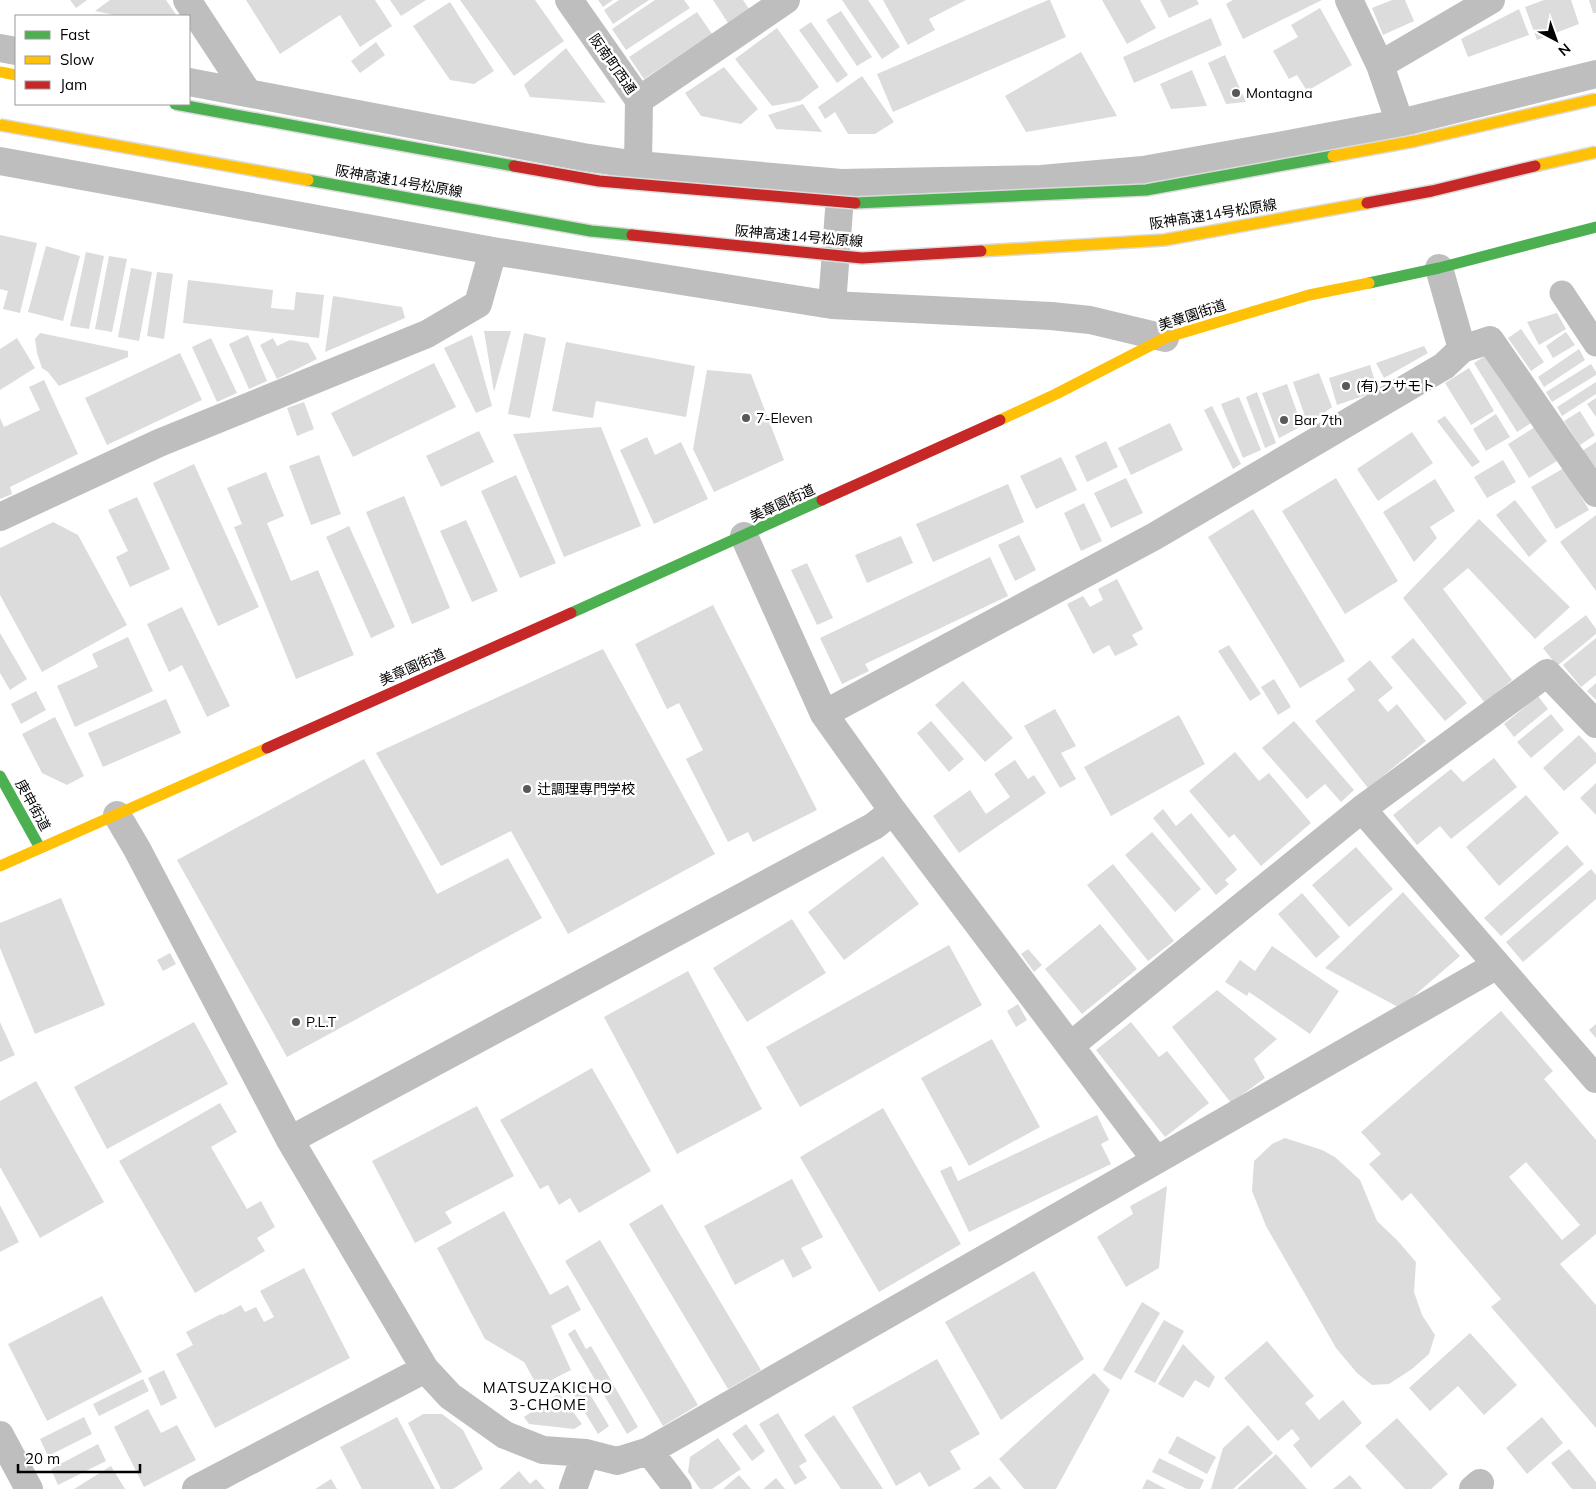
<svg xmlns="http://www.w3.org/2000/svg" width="1596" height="1489" font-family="Mulish,'Noto Sans JP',sans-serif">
<rect width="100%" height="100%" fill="#fff"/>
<path fill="#dcdcdc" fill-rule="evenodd" d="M70,0H87L76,8Z
M110,0H166L177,16H119L95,11Z
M246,0H375L392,26L360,47L340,15L280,54Z
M390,0H426L401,16Z
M460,0H535L564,41L514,76Z
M598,0H613L603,7Z
M619,0H649L613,24L604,10Z
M655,0H684L690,8L626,50L612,29Z
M713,0H743L749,9L728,23Z
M842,0H868L900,47L882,59Z
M883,0H966L929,19L935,30L908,45Z
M1048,0H1050L1066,37L893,112L877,74Z
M1102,0H1140L1156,28L1127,44Z
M1160,0H1197L1199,4L1169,18Z
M1233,0H1322L1243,39L1226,4Z
M1392,0H1405L1414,21L1383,35L1372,8Z
M1544,0H1571L1579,24L1537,40L1525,7Z
M1589,0H1596V13H1593Z
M450,2L494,71L474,84L450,80L413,26Z
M1320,8L1352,65L1307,91L1297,75L1289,79L1273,51L1298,37L1291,25Z
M1519,9L1529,35L1468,57L1461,39Z
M841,11L872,57L857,66L826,20Z
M697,12L712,34L644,79L629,57Z
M1211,18L1222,45L1134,83L1123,57Z
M811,22L848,75L837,83L799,30Z
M777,28L819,87L800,101L772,106L735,59Z
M376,42L385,55L360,73L351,61Z
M566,48L606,103L530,97L524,85Z
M1081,52L1117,116L1026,132L1005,96Z
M1225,55L1246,102L1226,104L1208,63Z
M724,67L758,109L741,124L701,116L685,93Z
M1192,70L1207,106L1171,109L1160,84Z
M862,76L894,122L875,134H848L835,112L825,119L818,107Z
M803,104L822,132L776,129L768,115Z
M0,235L37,243L20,313L3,309L8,291L0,289Z
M46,246L80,256L63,321L28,312Z
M86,252L104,256L89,329L70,326Z
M109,256L127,259L112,332L95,329Z
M131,268L152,272L139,341L118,337Z
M157,272L173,274L164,339L147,336Z
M188,280L273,290L271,308L294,310L296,292L324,295L319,338L183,323Z
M333,296L402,307L405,318L325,352Z
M1557,313L1566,329L1539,345L1527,322Z
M1521,329L1544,362L1531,371L1508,338Z
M484,331H511L494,392Z
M1566,332L1575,345L1553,358L1546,346Z
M40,333L128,351V357L59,386L48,372L42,368L37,353L35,339Z
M524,333L546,338L530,418L508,414Z
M248,335L267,381L249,389L229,344Z
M472,335L492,406L476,413L444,348Z
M17,338L35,368L0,390V349Z
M211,338L237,393L217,402L192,347Z
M273,338L277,346L290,340L308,343L317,359L277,379L260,345Z
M566,342L695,366L686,417L596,401L593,418L552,411Z
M1424,346L1428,353L1384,378L1376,363Z
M1579,349L1585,360L1544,387L1538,377Z
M180,353L202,400L107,445L85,398Z
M1488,354L1531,423L1517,432L1474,363Z
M434,363L456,407L353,457L331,413Z
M1591,364L1596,372V375L1552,402L1546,392Z
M1370,365L1378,391L1337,405L1329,378Z
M1469,368L1494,411L1471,425L1445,383Z
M707,370L751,374L784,460L714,492L693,449Z
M1319,373L1332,407L1308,425L1293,382Z
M44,380L78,454L10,487L12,494L0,499V418L4,427L40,410L29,387Z
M1596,382V394L1562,416L1557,407Z
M1287,384L1302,426L1279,438L1262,393Z
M1257,392L1276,443L1265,448L1246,397Z
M1239,397L1261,450L1243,458L1221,404Z
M1596,398V417L1587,404Z
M304,402L314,429L297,436L287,408Z
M1212,406L1241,464L1233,469L1204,410Z
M1580,411L1595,435L1580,445L1564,421Z
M1496,414L1510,437L1486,451L1473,429Z
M1445,416L1480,462L1472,467L1437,421Z
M1170,423L1183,450L1131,475L1118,448Z
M601,427L641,526L564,557L513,434Z
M1535,427L1557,461L1529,478L1508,444Z
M479,431L494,462L441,487L426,456Z
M1412,432L1433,463L1378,501L1357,469Z
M647,437L655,455L681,442L708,499L654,524L620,450Z
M1106,441L1118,467L1087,482L1075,456Z
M1596,442V472L1582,451Z
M319,455L341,514L311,525L289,466Z
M1061,457L1077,490L1036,509L1020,476Z
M1503,460L1516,482L1487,498L1474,477Z
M194,464L259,607L218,626L153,483Z
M1564,468L1589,510L1556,529L1531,487Z
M266,472L284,516L267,523L291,581L318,570L354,655L296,679L234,527L242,524L227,488Z
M516,475L556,563L520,578L481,491Z
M1126,478L1143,513L1111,528L1094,493Z
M1336,478L1398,581L1345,614L1282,511Z
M1435,479L1455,511L1430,527L1437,538L1414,562L1383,512Z
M1008,484L1024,522L933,562L916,524Z
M404,496L450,608L412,624L366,512Z
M137,497L170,569L130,587L116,557L128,551L108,510Z
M1515,500L1547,541L1529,557L1496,515Z
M1084,503L1102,541L1081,551L1064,513Z
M1253,509L1345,661L1300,688L1208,537Z
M1596,515V591L1560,542Z
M1479,519L1570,607L1535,639L1468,568L1443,589L1512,680L1485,703L1403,598Z
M466,520L498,591L472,602L440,531Z
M53,522L78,535L127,625L42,672L0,595V548Z
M349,526L395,627L371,638L326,537Z
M1019,535L1036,570L1015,581L998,545Z
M901,536L913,563L867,583L855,555Z
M990,557L1008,596L865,664L869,671L842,684L820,638Z
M807,563L833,618L817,625L791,570Z
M1117,579L1143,629L1132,635L1138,645L1115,656L1109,645L1093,654L1067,604L1083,596L1090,607L1103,600L1098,589Z
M713,605L817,810L753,842L748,832L728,842L686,759L703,750L679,703L667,709L635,644Z
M182,607L230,706L207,717L182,665L169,672L147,624Z
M1586,615L1596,629V634L1557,666L1543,648Z
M0,633L27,679L10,690L0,673Z
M128,637L153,691L75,727L57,686L98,667L92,654Z
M1413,638L1467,703L1445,721L1391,657Z
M1596,638V675L1581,687L1563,665Z
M1229,645L1261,694L1250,701L1218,651Z
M603,649L715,854L568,934L511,831L441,866L376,753Z
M1370,660L1393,688L1378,700L1388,712L1397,704L1426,741L1368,788L1315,721L1355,690L1347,679Z
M1274,679L1291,707L1278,715L1261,687Z
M963,681L1013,738L985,762L935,705Z
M1596,683V700L1587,691Z
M36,691L46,710L21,724L11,704Z
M1538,696L1548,709L1514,737L1504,724Z
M166,699L181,733L103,767L88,733Z
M1055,709L1076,746L1061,753L1076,779L1060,788L1024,726Z
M1551,714L1564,730L1531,758L1517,742Z
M1179,715L1205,764L1111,816L1084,767Z
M55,717L84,776L67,785L42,773L22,734Z
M931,721L964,759L949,772L917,733Z
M1294,721L1354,790L1341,802L1325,784L1307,799L1262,748Z
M1579,735L1596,753V763L1564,791L1543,768Z
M1235,752L1259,781L1269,773L1311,823L1261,866L1234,834L1229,838L1189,791Z
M1494,758L1517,787L1451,839L1440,826L1417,845L1393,815L1451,769L1463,782Z
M364,759L437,894L508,858L542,918L287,1057L177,860Z
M1015,760L1028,779L1034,775L1046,793L959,853L933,816L970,790L986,814L1010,797L994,774Z
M1596,783V815L1580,798Z
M1526,795L1559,833L1499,886L1466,847Z
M1163,809L1176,826L1191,813L1236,868L1237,870L1225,880L1229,884L1216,895L1153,818Z
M1152,832L1201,889L1175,912L1125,855Z
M1567,845L1584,864L1501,936L1484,918Z
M1356,847L1393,889L1349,927L1312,885Z
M883,856L919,904L844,960L808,912Z
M1113,864L1174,941L1148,961L1087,885Z
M1591,869L1596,875V899L1523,962L1506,942Z
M1403,892L1460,956L1400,1008L1325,968Z
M1302,893L1340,937L1316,958L1278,914Z
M61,898L105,1005L35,1034L0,948V923Z
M792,919L826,973L747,1022L713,968Z
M1100,924L1137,969L1082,1014L1045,969Z
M949,945L982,1005L800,1107L766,1047Z
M1272,946L1339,991L1310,1034L1249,992L1247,996L1225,982L1240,960L1255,971Z
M1028,949L1042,965L1034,972L1021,954Z
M170,953L176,964L163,971L157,960Z
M688,971L762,1109L677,1154L604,1017Z
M1217,990L1277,1039L1254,1059L1265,1078L1231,1103L1172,1027Z
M1018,1004L1027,1020L1016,1027L1007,1011Z
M1501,1011L1553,1071L1544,1079L1596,1140V1234L1560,1264L1596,1305V1428L1491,1307L1501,1299L1411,1193L1402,1201L1369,1164L1381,1154L1361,1132ZM1526,1162L1580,1225L1562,1240L1509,1177Z
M0,1022L15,1055L0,1062Z
M194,1022L228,1084L107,1149L74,1087Z
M1131,1022L1159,1057L1167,1051L1209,1103L1165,1137L1096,1050Z
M1596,1024V1038L1589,1030Z
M992,1039L1040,1127L969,1166L921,1078Z
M592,1068L651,1171L579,1213L570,1198L559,1205L548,1185L540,1189L500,1120Z
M36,1081L104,1202L40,1238L0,1167V1101Z
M220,1103L237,1132L211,1147L247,1209L261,1201L275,1227L257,1238L265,1251L195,1293L119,1161Z
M477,1106L514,1176L445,1212L452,1223L415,1243L372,1161Z
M883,1108L961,1244L879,1292L800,1157Z
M1097,1115L1109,1140L1101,1144L1111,1164L969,1232L940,1171L951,1166L958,1181Z
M1285,1138L1322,1150L1335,1157L1360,1180L1377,1221L1397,1240L1416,1262L1414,1292L1422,1315L1435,1335L1429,1354L1412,1369L1389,1384L1372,1385L1357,1373L1336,1348L1266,1226L1252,1191L1254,1161L1272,1144Z
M792,1179L823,1237L801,1248L812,1268L793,1278L783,1259L735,1285L704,1226Z
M1167,1186L1159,1268L1126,1287L1097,1237L1133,1214L1130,1206Z
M662,1204L761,1370L728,1389L629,1224Z
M0,1205L19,1242L0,1252Z
M504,1211L550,1295L568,1285L581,1310L551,1326L571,1370L538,1387L524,1362L485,1339L437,1248Z
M600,1240L698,1405L663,1426L565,1261Z
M304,1268L350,1358L215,1428L176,1354L193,1345L186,1332L221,1314L222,1315L241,1305L245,1312L256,1307L264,1322L274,1317L260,1291Z
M1034,1271L1084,1359L1001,1420L945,1322Z
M102,1296L142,1372L47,1421L8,1344Z
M1142,1302L1160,1313L1121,1380L1103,1370Z
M1164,1320L1184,1331L1155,1383L1134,1372Z
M575,1329L586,1349L591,1346L638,1427L627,1434L568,1334Z
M1470,1333L1517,1385L1484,1415L1458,1386L1430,1411L1409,1388Z
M1267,1341L1314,1396L1305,1403L1319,1420L1343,1400L1362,1423L1311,1468L1293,1445L1300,1439L1292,1429L1278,1441L1224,1378Z
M1183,1344L1215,1377L1209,1388L1195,1380L1183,1398L1158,1384Z
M937,1359L980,1434L950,1451L961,1469L929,1487L920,1472L896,1486L852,1407Z
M164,1370L177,1398L161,1406L148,1378Z
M1094,1373L1110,1390L1056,1489H1024L999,1459Z
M143,1379L149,1391L99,1416L93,1404Z
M582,1381L609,1426L598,1434L570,1388Z
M559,1393L582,1424L574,1429L529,1424L524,1417Z
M148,1409L161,1433L177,1425L196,1460L144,1487L114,1427Z
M778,1413L807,1461L799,1466L807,1478L795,1485L759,1424Z
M423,1414H442L463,1430L483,1469L453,1489H441L408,1423Z
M834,1415L883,1489H841L804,1435Z
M84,1417L92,1434L48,1456L40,1439Z
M397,1417L435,1489H362L340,1447Z
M1542,1417L1563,1443L1527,1474L1506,1448Z
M1397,1418L1448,1474L1431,1489H1405L1365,1446Z
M746,1424L765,1451L752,1461L732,1434Z
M1248,1425L1273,1453L1233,1489H1211L1223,1448Z
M1177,1436L1216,1457L1207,1474L1168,1453Z
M718,1438L741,1469L712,1489H700L688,1472L690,1457Z
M98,1444L106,1461L58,1485L51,1469Z
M1569,1449L1596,1482V1489H1572L1551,1463Z
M1276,1454L1307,1489H1237Z
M1159,1458L1204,1480L1200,1489H1187L1152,1472Z
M111,1466L125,1489H74Z
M519,1471L530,1484L536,1479L545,1489H499Z
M739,1475L751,1489H723Z
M1350,1475L1362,1489H1333Z
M990,1476L1001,1489H973Z
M776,1478L785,1489H763Z
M331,1479L337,1489H315Z
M1147,1479L1166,1489H1142Z"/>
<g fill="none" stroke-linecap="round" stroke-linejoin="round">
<path stroke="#bebebe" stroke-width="25" d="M1562,293L1596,344"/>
<path stroke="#bebebe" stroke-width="28" d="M187,0L248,93
M569,0L639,100L638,165
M1349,0L1380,65L1400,123
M0,48L16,51
M1380,65L1491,0
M189,82L583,157L638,165L841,183L1041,179L1143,170L1278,146L1400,123L1596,74
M639,100L786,0
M0,161L493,251L832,305L1051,316L1090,320L1165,338
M1439,268L1462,349
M832,305L841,183
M0,517L159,443L427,334L478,304L493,251
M744,536L824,714L893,811L1156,1160
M824,714L1155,536L1444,366L1462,349L1490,340L1596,493
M1362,809L1596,1079
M117,815L137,849L290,1140L425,1369L450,1396L505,1435L543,1450L586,1453L617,1461L649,1451L1497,965
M1070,1046L1362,809L1547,673L1596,724
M290,1140L874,826L893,811
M0,1435L29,1489
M649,1451L678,1489
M196,1489L425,1369
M573,1489L586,1453
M1473,1489L1480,1483"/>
<path stroke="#4caf50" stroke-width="11" d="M1369,283L1439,268L1596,227
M571,613L822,500
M0,776L40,848"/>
<path stroke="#ffc107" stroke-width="11" d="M0,72L16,75
M1000,420L1056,394L1165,338L1309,295L1369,283
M0,866L267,748"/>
<path stroke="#c62828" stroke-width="11" d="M822,500L1000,420
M267,748L571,613"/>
<g stroke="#dbdbdb" stroke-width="14" stroke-linecap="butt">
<path id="fast-bridge" d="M175,104L514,166
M308,180L591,231L632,235
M855,203L1146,190L1333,156"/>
</g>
<g stroke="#dbdbdb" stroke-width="14" stroke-linecap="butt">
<path id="slow-bridge" d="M0,125L308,180
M1333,156L1415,141L1596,99
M1535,166L1596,152
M981,251L1164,240L1367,203"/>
</g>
<g stroke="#dbdbdb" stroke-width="14" stroke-linecap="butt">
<path id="jam-bridge" d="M514,166L599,181L855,203
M1367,203L1432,191L1535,166
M632,235L862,258L981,251"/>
</g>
<use href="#fast-bridge" stroke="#4caf50" stroke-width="11"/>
<use href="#slow-bridge" stroke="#ffc107" stroke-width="11"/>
<use href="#jam-bridge" stroke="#c62828" stroke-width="11"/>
</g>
<g fill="#595959" stroke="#fff" stroke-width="2">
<circle cx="1236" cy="93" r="5"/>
<circle cx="1346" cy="386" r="5"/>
<circle cx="746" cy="418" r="5"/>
<circle cx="1284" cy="420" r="5"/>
<circle cx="527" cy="789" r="5"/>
<circle cx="296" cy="1022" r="5"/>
</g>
<g text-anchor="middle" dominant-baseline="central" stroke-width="5" stroke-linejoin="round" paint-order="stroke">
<g font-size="14" fill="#000" stroke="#fff">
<text transform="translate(613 64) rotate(55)">阪南町西通</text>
<text transform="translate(399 181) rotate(10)">阪神高速14号松原線</text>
<text transform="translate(1213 214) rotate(-9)">阪神高速14号松原線</text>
<text transform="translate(799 236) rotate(5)">阪神高速14号松原線</text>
<text transform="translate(1192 315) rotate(-18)">美章園街道</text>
<text transform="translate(782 503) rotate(-25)">美章園街道</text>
<text transform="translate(412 667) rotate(-24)">美章園街道</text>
<text transform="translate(33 805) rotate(61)">庚申街道</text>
</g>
<g font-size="14" fill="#000" stroke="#fff" text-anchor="start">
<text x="1246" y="93">Montagna</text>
<text x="1356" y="386">(有)フサモト</text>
<text x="756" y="418">7-Eleven</text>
<text x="1294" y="420">Bar 7th</text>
<text x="537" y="789">辻調理専門学校</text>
<text x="306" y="1022">P.L.T</text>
</g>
<g font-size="15" letter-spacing="1" fill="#000" stroke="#fff">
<text x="548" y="1387">MATSUZAKICHO<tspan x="548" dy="17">3-CHOME</tspan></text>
</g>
</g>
<rect x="15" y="15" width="175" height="90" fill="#ffffff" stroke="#999999"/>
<rect x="25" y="31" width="25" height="8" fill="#4caf50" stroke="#999999"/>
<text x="60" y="40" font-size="15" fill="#000000">Fast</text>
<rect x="25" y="56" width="25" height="8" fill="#ffc107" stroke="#999999"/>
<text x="60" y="65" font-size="15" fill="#000000">Slow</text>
<rect x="25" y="81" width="25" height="8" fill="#c62828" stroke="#999999"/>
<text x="60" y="90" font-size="15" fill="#000000">Jam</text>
<g transform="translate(1556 40) rotate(139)" stroke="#ffffff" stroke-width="4" paint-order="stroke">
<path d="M0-4L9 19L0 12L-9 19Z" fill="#000000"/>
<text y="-8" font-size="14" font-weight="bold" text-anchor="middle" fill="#000000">N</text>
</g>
<path d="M18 1464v8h122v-8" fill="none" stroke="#000000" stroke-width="2.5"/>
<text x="25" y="1464" font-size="15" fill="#000000" stroke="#ffffff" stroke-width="4" paint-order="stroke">20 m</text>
</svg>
